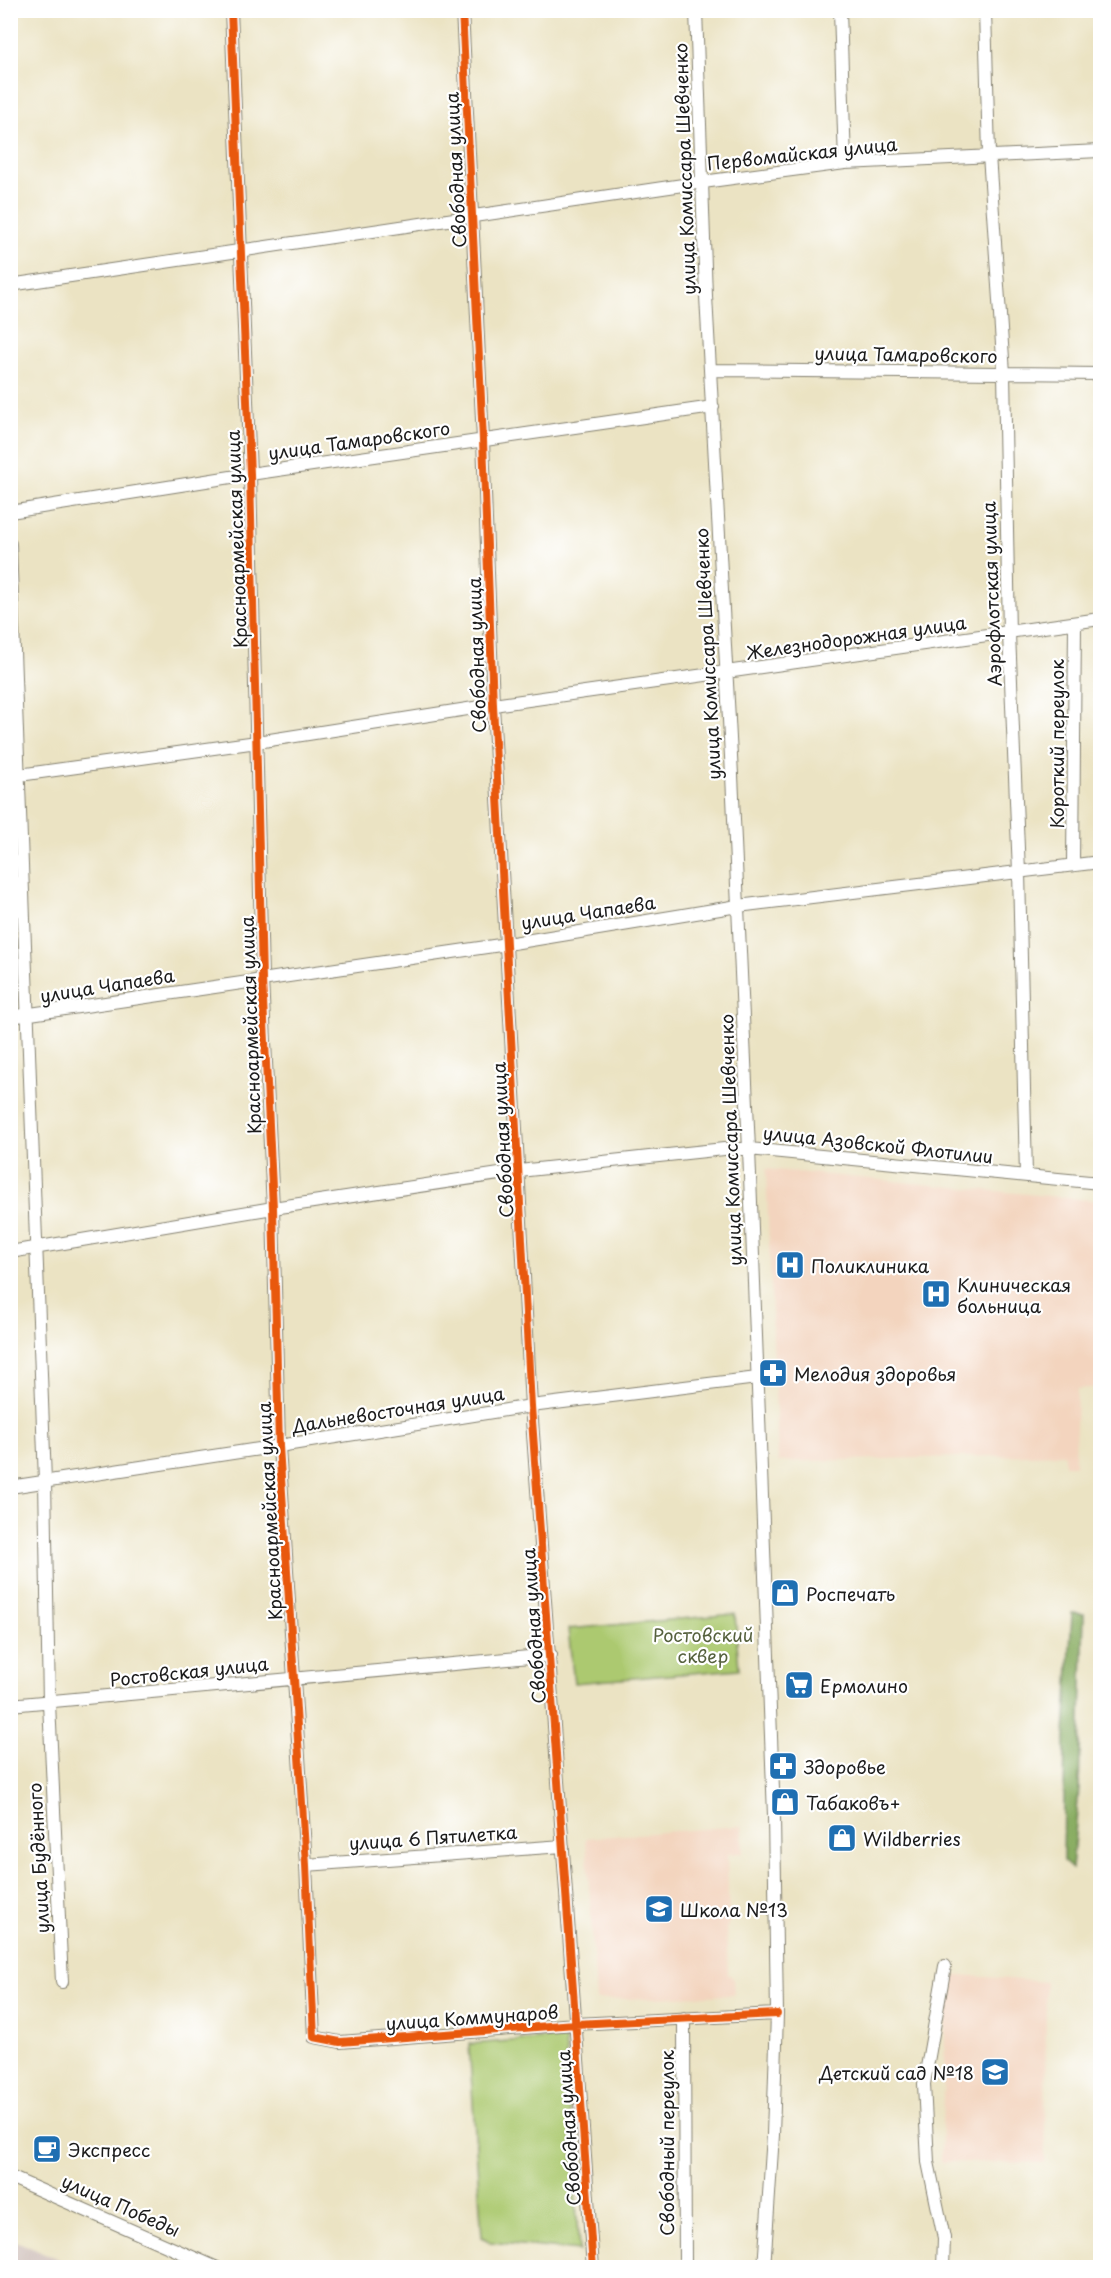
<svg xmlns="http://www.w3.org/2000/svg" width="1111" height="2278" font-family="'Playpen Sans',sans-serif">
<rect width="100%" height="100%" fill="#fff"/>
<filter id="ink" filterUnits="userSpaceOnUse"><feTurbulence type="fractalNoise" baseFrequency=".0167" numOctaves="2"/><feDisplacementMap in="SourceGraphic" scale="12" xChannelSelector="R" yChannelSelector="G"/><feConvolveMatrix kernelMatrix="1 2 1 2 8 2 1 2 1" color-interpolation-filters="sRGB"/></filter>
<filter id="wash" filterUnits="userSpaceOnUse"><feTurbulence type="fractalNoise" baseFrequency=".008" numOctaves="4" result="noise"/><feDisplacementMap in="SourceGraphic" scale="24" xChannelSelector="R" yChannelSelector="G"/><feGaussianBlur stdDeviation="1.35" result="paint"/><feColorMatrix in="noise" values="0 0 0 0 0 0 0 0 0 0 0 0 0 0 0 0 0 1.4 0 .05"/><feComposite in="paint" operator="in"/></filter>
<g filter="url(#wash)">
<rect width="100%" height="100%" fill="#ebe3c3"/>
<path fill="#f3d4be" d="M766,1169L1100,1201V1387L1077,1389L1075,1465H1064V1454L778,1462Z
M742,1826L743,1853L727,1854L729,1922L726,1930L728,1974L733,1978L734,1995L596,2000L586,1838Z
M947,1974L1046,1982L1045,2163L941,2162Z"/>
<path fill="#cfc0ba" d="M10,2239H11L77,2267H11Z"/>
<path fill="#acc970" stroke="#647246" stroke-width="1.5" d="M735,1614L739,1669L574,1683L568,1629Z
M565,2037L579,2251L490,2242L482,2237L469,2044Z"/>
<path fill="#89ad62" stroke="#52643f" stroke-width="1.5" d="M1072,1613L1084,1614L1079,1788L1072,1869L1063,1861L1065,1735Z"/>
</g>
<g filter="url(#ink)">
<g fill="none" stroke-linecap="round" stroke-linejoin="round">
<g stroke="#848070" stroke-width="14">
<path id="minor" d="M231,10L250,474L262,979L273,1208L279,1446L306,1865L314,2037L340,2042L575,2024L777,2014
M462,10L483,440L493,705L531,1406L593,2268
M696,10L706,296L732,775L749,1149L774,1816L777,2014L773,2135L764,2268
M840,10L845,163
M985,10L989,155L1004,373L1009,634L1019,872L1026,1176
M10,285L703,182L845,163L1100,151
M711,370L1100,374
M10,512L250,474L713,407
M10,544L45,1481L49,1703L62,1982
M12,776L257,742L493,705L1100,619
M1073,864L1075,623
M10,1017L507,944L738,906L1100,862
M10,1252L273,1208L519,1171L724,1149H749L1100,1183
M10,1487L279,1446L531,1406L757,1378
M10,1705L551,1655
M306,1865L563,1846
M684,2018L685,2268
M10,2177L217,2268
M943,2268L944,2238L928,2162L924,2084L945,1966"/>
</g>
<use href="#minor" stroke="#fff" stroke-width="12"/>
<g stroke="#fff" stroke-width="11">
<path id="cycleway" d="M231,10L250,474L262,979L273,1208L279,1446L306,1865L314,2037L340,2042L575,2024L777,2014
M462,10L483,440L493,705L531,1406L593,2268"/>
</g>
<use href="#cycleway" stroke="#e8590c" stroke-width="8"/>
</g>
</g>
<defs>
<g id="hospital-square" transform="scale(1.5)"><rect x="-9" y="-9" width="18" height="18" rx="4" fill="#1f6fb2" stroke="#fff"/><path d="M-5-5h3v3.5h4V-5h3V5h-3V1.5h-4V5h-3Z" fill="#fff"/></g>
<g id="pharmacy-square" transform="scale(1.5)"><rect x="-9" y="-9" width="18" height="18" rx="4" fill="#1f6fb2" stroke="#fff"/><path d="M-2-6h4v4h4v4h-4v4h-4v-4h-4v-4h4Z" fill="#fff"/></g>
<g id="shop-square" transform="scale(1.5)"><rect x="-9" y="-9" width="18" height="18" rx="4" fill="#1f6fb2" stroke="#fff"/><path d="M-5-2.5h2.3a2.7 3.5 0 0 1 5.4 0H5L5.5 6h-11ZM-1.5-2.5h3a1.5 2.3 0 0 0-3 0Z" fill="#fff"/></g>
<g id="supermarket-square" transform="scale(1.5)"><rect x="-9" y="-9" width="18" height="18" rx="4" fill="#1f6fb2" stroke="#fff"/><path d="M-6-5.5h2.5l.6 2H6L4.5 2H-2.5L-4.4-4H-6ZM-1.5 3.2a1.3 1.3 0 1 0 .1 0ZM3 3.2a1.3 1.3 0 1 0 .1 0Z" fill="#fff"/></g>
<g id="school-square" transform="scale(1.5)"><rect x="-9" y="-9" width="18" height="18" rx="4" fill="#1f6fb2" stroke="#fff"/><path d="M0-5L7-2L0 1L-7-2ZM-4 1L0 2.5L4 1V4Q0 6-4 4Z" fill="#fff"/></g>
<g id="cafe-square" transform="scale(1.5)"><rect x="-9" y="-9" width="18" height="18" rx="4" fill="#1f6fb2" stroke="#fff"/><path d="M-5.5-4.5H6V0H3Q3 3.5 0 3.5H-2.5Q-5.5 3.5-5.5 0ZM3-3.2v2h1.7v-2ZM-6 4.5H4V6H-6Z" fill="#fff"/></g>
</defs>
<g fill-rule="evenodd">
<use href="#hospital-square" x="790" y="1265"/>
<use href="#hospital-square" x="936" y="1294"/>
<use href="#pharmacy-square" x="773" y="1373"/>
<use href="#shop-square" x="785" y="1593"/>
<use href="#supermarket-square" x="799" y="1685"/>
<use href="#pharmacy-square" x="783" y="1766"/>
<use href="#shop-square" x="785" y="1802"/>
<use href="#shop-square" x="842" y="1838"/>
<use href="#school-square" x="659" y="1909"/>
<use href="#school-square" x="995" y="2072"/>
<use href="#cafe-square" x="47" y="2149"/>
</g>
<g text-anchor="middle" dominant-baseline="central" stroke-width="4.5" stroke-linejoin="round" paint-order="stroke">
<g font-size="18" fill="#1c1c1c" stroke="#fff">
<text transform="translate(802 153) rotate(-6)">Первомайская улица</text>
<text transform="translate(684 169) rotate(-92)">улица Комиссара Шевченко</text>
<text transform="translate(455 170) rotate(-93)">Свободная улица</text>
<text transform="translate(906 354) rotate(1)">улица Тамаровского</text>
<text transform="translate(359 440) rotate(-8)">улица Тамаровского</text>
<text transform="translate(236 539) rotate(-92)">Красноармейская улица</text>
<text transform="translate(991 594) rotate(-92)">Аэрофлотская улица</text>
<text transform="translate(856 637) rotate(-8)">Железнодорожная улица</text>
<text transform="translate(707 654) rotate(-93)">улица Комиссара Шевченко</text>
<text transform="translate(476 655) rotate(-92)">Свободная улица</text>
<text transform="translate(1056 744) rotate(-90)">Короткий переулок</text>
<text transform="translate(588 912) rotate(-9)">улица Чапаева</text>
<text transform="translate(107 985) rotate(-9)">улица Чапаева</text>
<text transform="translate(250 1025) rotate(-92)">Красноармейская улица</text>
<text transform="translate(502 1140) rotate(-93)">Свободная улица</text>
<text transform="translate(730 1140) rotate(-92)">улица Комиссара Шевченко</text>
<text transform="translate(878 1144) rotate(6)">улица Азовской Флотилии</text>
<text transform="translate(398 1409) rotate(-9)">Дальневосточная улица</text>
<text transform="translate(269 1511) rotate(-93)">Красноармейская улица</text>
<text transform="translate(533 1626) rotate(-94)">Свободная улица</text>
<text transform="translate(189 1671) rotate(-6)">Ростовская улица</text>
<text transform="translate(433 1837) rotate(-4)">улица 6 Пятилетка</text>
<text transform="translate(38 1858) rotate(-93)">улица Будённого</text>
<text transform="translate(472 2017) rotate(-4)">улица Коммунаров</text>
<text transform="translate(568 2128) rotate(-94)">Свободная улица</text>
<text transform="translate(666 2143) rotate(-90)">Свободный переулок</text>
<text transform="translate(121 2205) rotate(24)">улица Победы</text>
</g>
<g font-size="18" fill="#1c1c1c" stroke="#fff" text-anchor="start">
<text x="811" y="1265">Поликлиника</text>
<text x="957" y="1284">Клиническая<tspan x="957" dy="21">больница</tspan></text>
<text x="794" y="1373">Мелодия здоровья</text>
<text x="806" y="1593">Роспечать</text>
<text x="820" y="1685">Ермолино</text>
<text x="804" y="1766">Здоровье</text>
<text x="806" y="1802">Табаковъ+</text>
<text x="863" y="1838">Wildberries</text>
<text x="680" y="1909">Школа №13</text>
<text x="974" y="2072" text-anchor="end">Детский сад №18</text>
<text x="68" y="2149">Экспресс</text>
</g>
<g font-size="18" fill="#56613e" stroke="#fff">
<text x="703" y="1634">Ростовский<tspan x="703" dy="21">сквер</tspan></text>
</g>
</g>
<rect width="1111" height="2278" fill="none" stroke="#fff" stroke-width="36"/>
</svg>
